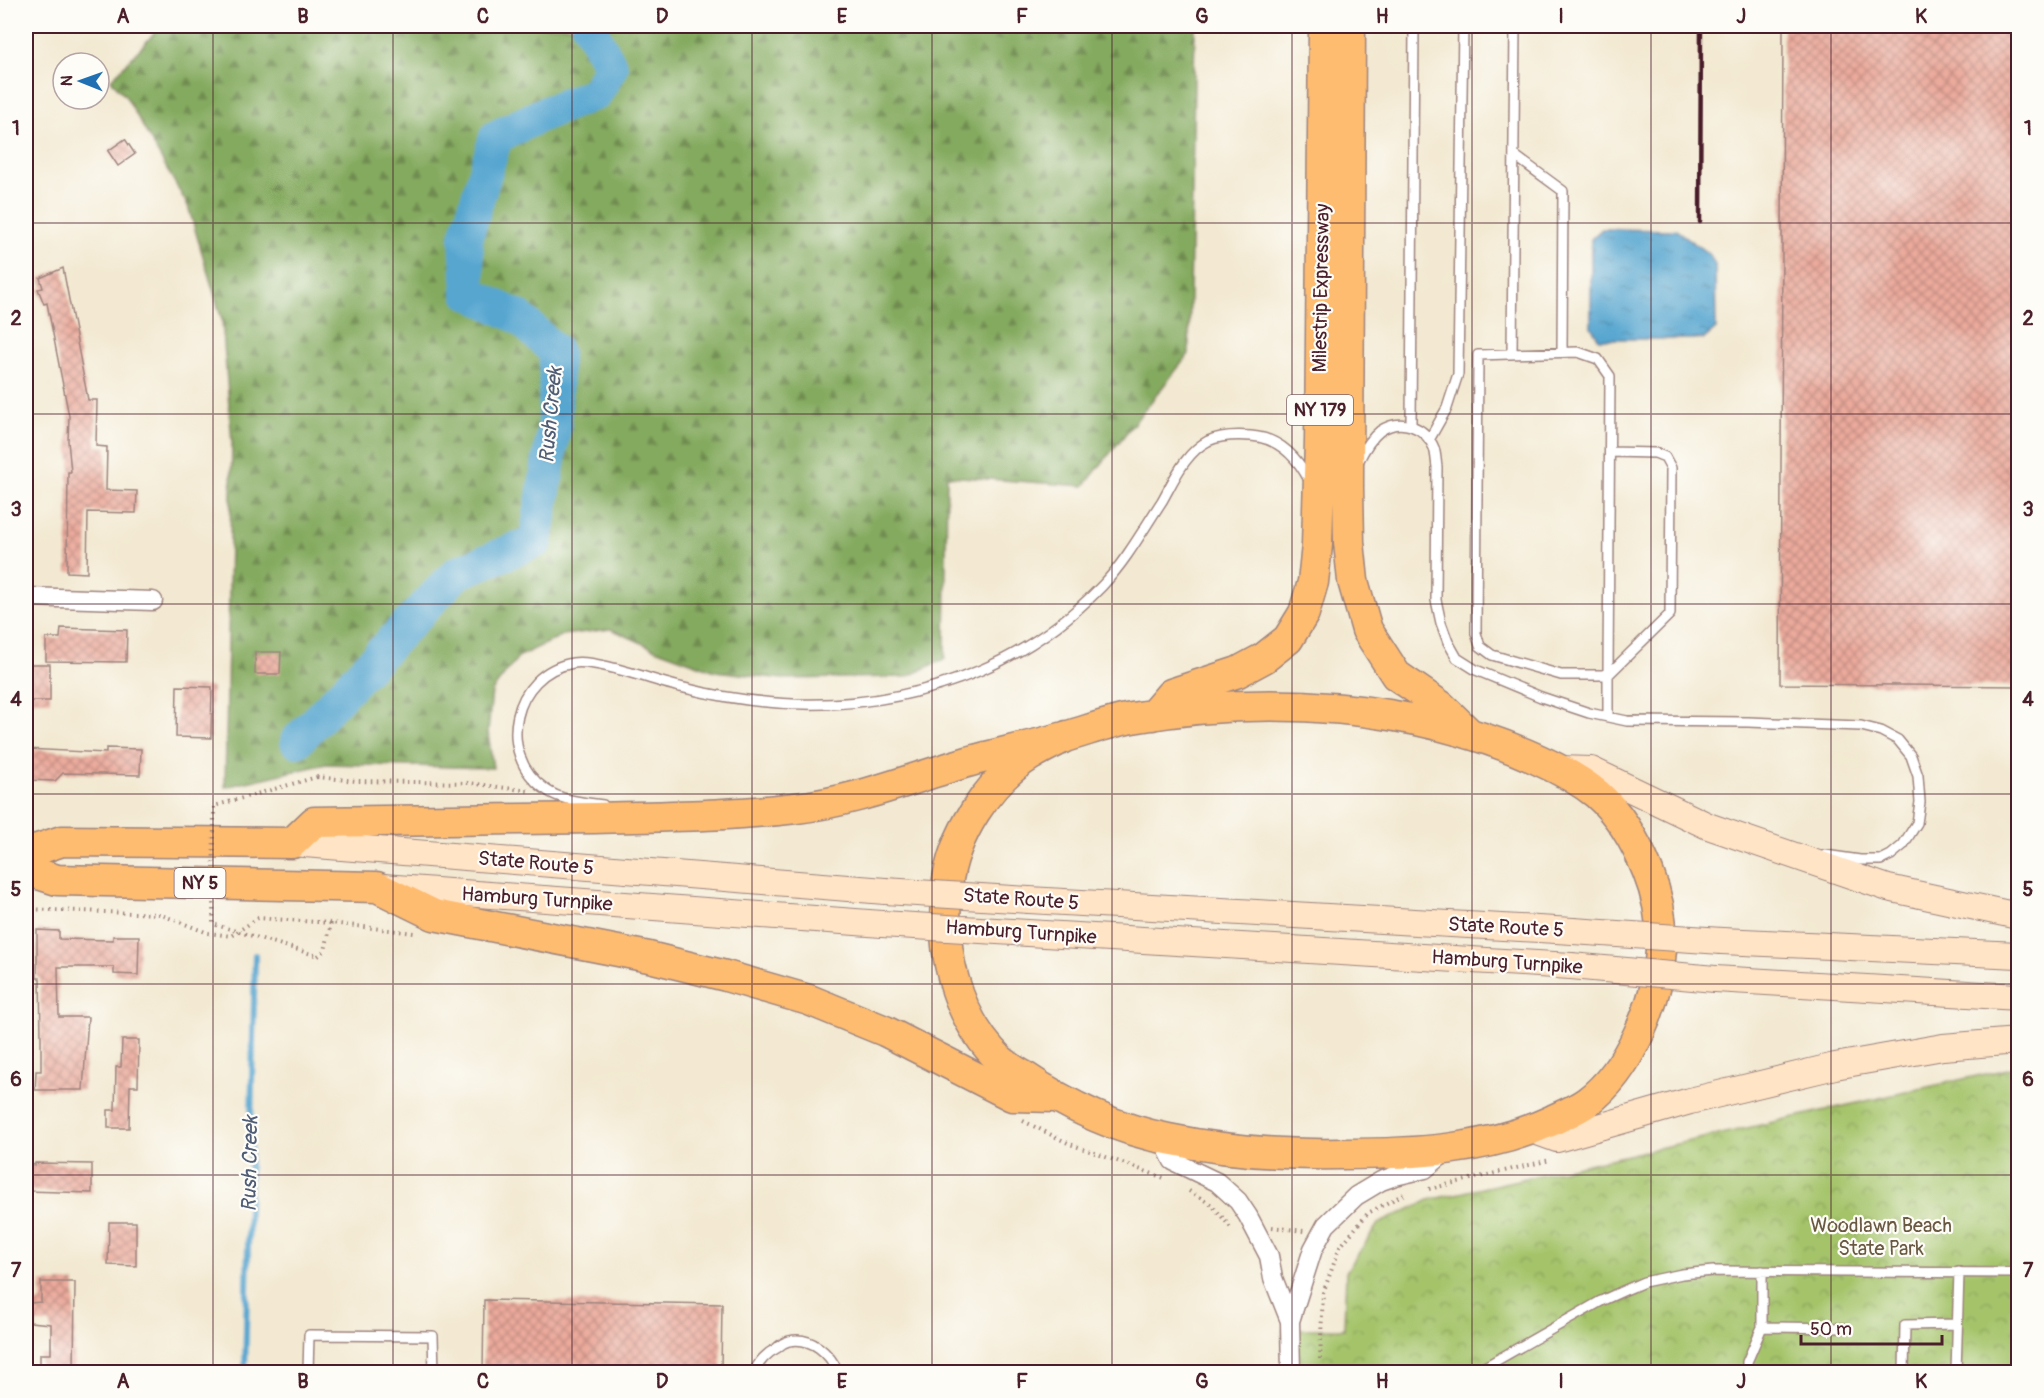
<svg xmlns="http://www.w3.org/2000/svg" width="2044" height="1398" font-family="Pangolin,sans-serif">
<defs>
<pattern id="forest-firs" width="22" height="20" patternUnits="userSpaceOnUse" patternTransform="scale(1.5)"><rect width="22" height="20" fill="#84aa5f"/><path d="M5 1l3.5 6h-7zM16 11l3.5 6h-7z" fill="#6e8a4f"/></pattern>
<pattern id="park-crowns" width="20" height="18" patternUnits="userSpaceOnUse" patternTransform="scale(1.5)"><rect width="20" height="18" fill="#a5c46b"/><path d="M2 6a3 3 0 1 1 6 0M12 15a3 3 0 1 1 6 0" fill="none" stroke="#889f58"/></pattern>
<pattern id="water-ripples" width="26" height="14" patternUnits="userSpaceOnUse" patternTransform="scale(1.5)"><rect width="26" height="14" fill="#56a6d0"/><path d="M2 4q2-2 4 0t4 0M15 11q2-2 4 0t4 0" fill="none" stroke="#4987a9"/></pattern>
<pattern id="building-cross-hatch" width="8" height="8" patternUnits="userSpaceOnUse" patternTransform="scale(1.5)"><rect width="8" height="8" fill="#ebaa9c"/><path d="M0 0l8 8M0 8l8-8" fill="none" stroke="#c08a7f"/></pattern>
</defs>
<rect width="100%" height="100%" fill="#fdfcf7"/>
<filter id="ink" filterUnits="userSpaceOnUse"><feTurbulence type="fractalNoise" baseFrequency=".0167" numOctaves="2"/><feDisplacementMap in="SourceGraphic" scale="12" xChannelSelector="R" yChannelSelector="G"/><feConvolveMatrix kernelMatrix="1 2 1 2 8 2 1 2 1" color-interpolation-filters="sRGB"/></filter>
<filter id="wash" filterUnits="userSpaceOnUse"><feTurbulence type="fractalNoise" baseFrequency=".008" numOctaves="4" result="noise"/><feDisplacementMap in="SourceGraphic" scale="24" xChannelSelector="R" yChannelSelector="G"/><feGaussianBlur stdDeviation="1.35" result="paint"/><feColorMatrix in="noise" values="0 0 0 0 0 0 0 0 0 0 0 0 0 0 0 0 0 1.4 0 .05"/><feComposite in="paint" operator="in"/></filter>
<g filter="url(#wash)">
<rect width="100%" height="100%" fill="#f3e9d2"/>
<path fill="url(#forest-firs)" stroke="#676445" stroke-width="1.5" d="M161,26H1195L1189,354L1084,486L947,476L945,659L906,677L783,679L715,671L655,649L611,629L563,635L518,657L492,691L488,732L493,768L326,764L225,787L232,443L222,320L188,206L126,97L111,80Z"/>
<path fill="url(#park-crowns)" stroke="#78724b" stroke-width="1.5" d="M2012,1068L2018,1069V1372H1282L1283,1329H1344L1346,1272L1378,1224L1429,1200Z"/>
<path fill="url(#water-ripples)" stroke="#50627e" stroke-width="1.5" d="M1602,229L1676,230L1710,255L1715,265L1716,329L1704,339H1599L1591,327V239Z"/>
<g fill="none" stroke-linecap="round" stroke-linejoin="round">
<path stroke="#56a6d0" stroke-width="6" d="M245,1372L255,955"/>
<path stroke="#56a6d0" stroke-width="34" d="M297,741L457,573L536,541L555,422L556,352L520,318L469,293L466,237L496,137L541,115L596,93L611,67L589,26"/>
</g>
<g id="blocks">
<path fill="url(#building-cross-hatch)" d="M1783,26H2019V686L1780,684Z
M125,139L135,154L118,166L108,151Z
M63,268L88,400H97L96,446L107,447L106,490L137,491L136,513L88,512L87,573L67,572L68,472H71L68,441L69,416L47,303L44,304L38,289L43,288L40,278Z
M61,628L127,630L126,662L46,661V638H60Z
M255,652H281L280,674H255Z
M26,664H50V701H26Z
M177,686L212,687L211,738L176,737Z
M106,748L141,749L140,775L63,773L55,781L26,780V749L106,753Z
M37,930L59,931V939L113,940V936H139L138,975L114,974V967H58L59,1017H88L83,1090H35L36,1071H41V1038L40,978H37Z
M122,1040H139L138,1086H130L129,1128H108V1110H115L116,1067H121Z
M35,1163L92,1164V1193L27,1191V1164L35,1165Z
M109,1222H136V1266L108,1265Z
M41,1282H75L74,1372H40V1354H51V1324L30,1322V1303L41,1302Z
M484,1300L722,1304L721,1372H483Z"/>
</g>
</g>
<g filter="url(#ink)">
<use href="#blocks" fill-opacity="0" stroke="#9e847e" stroke-width="1.5"/>
<g fill="none" stroke-linecap="round" stroke-linejoin="round">
<g stroke="#9e847e" stroke-width="12">
<path id="service" d="M1514,155L1563,191L1562,352
M1512,354L1515,26
M1411,424L1414,26
M1429,440L1447,408L1458,374L1463,26
M1358,462C1363,452 1371,438 1380,431C1400,417 1425,426 1434,448C1436,454 1436,461 1437,467L1436,600L1441,623L1448,642L1457,658L1476,670L1541,697L1589,713L1627,721L1748,722L1861,726L1881,731L1898,740L1911,756L1918,776L1920,802L1917,823L1903,845L1891,855L1881,860H1860L1825,855
M1608,717V675L1610,376L1598,359L1578,352L1478,355L1476,633L1480,646L1492,655L1561,675H1608L1670,614L1671,468L1665,457L1655,453L1610,452
M603,805C583,802 561,801 545,789C495,754 513,673 573,663C596,659 654,681 680,687C782,713 883,712 981,670C1026,651 1067,622 1102,586C1126,561 1143,530 1162,501C1174,480 1185,453 1208,441C1221,435 1238,435 1251,436C1279,438 1297,457 1309,480
M1762,1327L1844,1328
M308,1372L309,1335L433,1336L434,1372
M755,1372C758,1362 767,1353 777,1348C780,1345 785,1342 789,1341C812,1336 830,1354 838,1372
M1476,1372L1601,1301L1623,1291L1644,1282L1682,1274L1713,1271L2018,1273
M1747,1372V1362L1762,1327V1271
M1904,1372L1905,1325L1957,1324
M1956,1372L1959,1272"/>
</g>
<g stroke="#9e847e" stroke-width="21">
<path id="minor" d="M26,597L153,601
M1162,1138L1173,1161L1217,1182L1238,1201L1248,1216L1269,1256L1273,1278L1290,1321
M1291,1372L1290,1321L1313,1249L1326,1225L1356,1196L1381,1181L1395,1176L1425,1169L1448,1150"/>
</g>
<g stroke="#9e847e" stroke-width="28">
<path id="secondary" d="M1559,769L1591,770L1708,826L1888,888L2018,916
M292,843L885,891
M383,887L882,924
M1029,900L1573,931
M1028,933L1571,966
M1722,941L2018,955
M1715,979L2018,997
M1532,1130L1557,1139L1690,1101L1835,1066L1943,1047L2018,1041"/>
</g>
<g stroke="#9e847e" stroke-width="33">
<path id="trunk" d="M1350,26L1348,486L1349,542L1353,581L1367,630L1396,675L1441,706L1470,734
M1153,715L1171,694L1238,672L1264,658L1288,639L1304,613L1313,582L1317,545L1320,440L1324,26
M26,853L62,841L292,843L314,822C408,821 502,820 595,818C662,816 730,816 796,808C856,801 907,780 964,763C998,753 1033,746 1068,736C1089,730 1110,722 1132,718C1266,694 1415,703 1539,760C1559,769 1580,780 1597,794C1621,815 1636,842 1648,872C1658,897 1663,922 1661,950C1658,1002 1629,1071 1587,1102C1576,1110 1563,1115 1551,1121C1486,1151 1412,1154 1341,1154C1283,1155 1225,1151 1168,1139C1116,1129 1066,1105 1022,1075C1016,1072 1005,1064 1000,1060C954,1015 940,948 947,886C953,836 988,781 1031,755C1042,748 1055,742 1067,736
M26,870L57,880L377,887L434,915L649,957L726,976L809,1000L885,1031L1012,1096L1054,1097"/>
</g>
<path stroke="#9e847e" stroke-width="4" stroke-dasharray="1.5 4.5" stroke-linecap="butt" d="M317,777L356,781L469,783L529,791
M26,909L159,914L208,933L231,936L258,918L331,923L414,933
M318,956L325,951L331,923
M1023,1121L1070,1144L1164,1178
M1429,1189L1550,1160
M1189,1191L1212,1205L1232,1229
M1272,1227L1304,1231
M1320,1359L1323,1293L1340,1247L1368,1213L1404,1194"/>
<use href="#service" stroke="#fff" stroke-width="9"/>
<use href="#minor" stroke="#fff" stroke-width="18"/>
<use href="#secondary" stroke="#ffe4c6" stroke-width="26"/>
<use href="#trunk" stroke="#febc70" stroke-width="30"/>
<path stroke="#4a1f2b" stroke-width="4.5" d="M1700,222L1701,26"/>
<g stroke="#9e847e" stroke-width="28" stroke-linecap="butt">
<path id="secondary-bridge" d="M885,891L1029,900
M882,924L1028,933
M1573,931L1722,941
M1571,966L1715,979"/>
</g>
<path stroke="#9e847e" stroke-width="4" stroke-dasharray="1.5 4.5" stroke-linecap="butt" d="M317,777L214,806L213,924L318,956"/>
<use href="#secondary-bridge" stroke="#ffe4c6" stroke-width="26"/>
</g>
</g>
<path fill="none" stroke="#4a1f2b" stroke-width="1.5" stroke-opacity="0.55" d="M213,26V1372M393,26V1372M572,26V1372M752,26V1372M932,26V1372M1112,26V1372M1292,26V1372M1472,26V1372M1651,26V1372M1831,26V1372M26,223H2018M26,414H2018M26,604H2018M26,794H2018M26,984H2018M26,1175H2018"/>
<g text-anchor="middle" dominant-baseline="central" stroke-width="4.5" stroke-linejoin="round" paint-order="stroke">
<g fill="#fdfcf7" stroke="#806168" stroke-width="1.5">
<rect x="1287" y="395" width="66" height="30" rx="4.5"/>
<rect x="174.5" y="868" width="51" height="30" rx="4.5"/>
</g>
<g font-size="18" font-weight="bold" fill="#4a1f2b">
<text x="1320" y="410">NY 179</text>
<text x="200" y="883">NY 5</text>
</g>
<g font-size="20" fill="#4a1f2b" stroke="#fdfcf7">
<text transform="translate(1321 288) rotate(-89)">Milestrip Expressway</text>
<text transform="translate(536 863) rotate(5)">State Route 5</text>
<text transform="translate(537 899) rotate(4)">Hamburg Turnpike</text>
<text transform="translate(1021 899) rotate(4)">State Route 5</text>
<text transform="translate(1506 927) rotate(3)">State Route 5</text>
<text transform="translate(1021 932) rotate(4)">Hamburg Turnpike</text>
<text transform="translate(1507 962) rotate(4)">Hamburg Turnpike</text>
</g>
<g font-size="20" fill="#6a5941" stroke="#fdfcf7">
<text x="1881" y="1225">Woodlawn Beach<tspan x="1881" dy="23">State Park</tspan></text>
</g>
<g font-size="21" font-style="italic" fill="#4f5c75" stroke="#fdfcf7">
<text transform="translate(551 415) rotate(-85)">Rush Creek</text>
<text transform="translate(250 1164) rotate(-89)">Rush Creek</text>
</g>
</g>
<rect width="2044" height="1398" fill="none" stroke="#fdfcf7" stroke-width="66"/>
<g transform="translate(81 81) rotate(271)"><circle r="28" fill="#fdfcf7" stroke="#b5a4a5" stroke-width="1.5"/>
<path d="M0-4.5L10 22L0 15L-10 22Z" fill="#1f6fb2"/>
<text y="-9" font-size="16" font-weight="bold" text-anchor="middle" fill="#4a1f2b">N</text>
</g>
<path d="M1801 1335v9h141v-9" fill="none" stroke="#4a1f2b" stroke-width="3"/>
<text x="1810" y="1335" font-size="18" fill="#4a1f2b" stroke="#fdfcf7" stroke-width="4.5" paint-order="stroke">50 m</text>
<rect x="33" y="33" width="1978" height="1332" fill="none" stroke="#4a1f2b" stroke-width="2"/>
<g font-size="20" text-anchor="middle" font-weight="bold" fill="#4a1f2b">
<text x="123" y="23">A</text>
<text x="303" y="23">B</text>
<text x="483" y="23">C</text>
<text x="662" y="23">D</text>
<text x="842" y="23">E</text>
<text x="1022" y="23">F</text>
<text x="1202" y="23">G</text>
<text x="1382" y="23">H</text>
<text x="1561" y="23">I</text>
<text x="1741" y="23">J</text>
<text x="1921" y="23">K</text>
<text x="16" y="135">1</text>
<text x="2028" y="135">1</text>
<text x="16" y="325">2</text>
<text x="2028" y="325">2</text>
<text x="16" y="516">3</text>
<text x="2028" y="516">3</text>
<text x="16" y="706">4</text>
<text x="2028" y="706">4</text>
<text x="16" y="896">5</text>
<text x="2028" y="896">5</text>
<text x="16" y="1086">6</text>
<text x="2028" y="1086">6</text>
<text x="16" y="1277">7</text>
<text x="2028" y="1277">7</text>
<text x="123" y="1388">A</text>
<text x="303" y="1388">B</text>
<text x="483" y="1388">C</text>
<text x="662" y="1388">D</text>
<text x="842" y="1388">E</text>
<text x="1022" y="1388">F</text>
<text x="1202" y="1388">G</text>
<text x="1382" y="1388">H</text>
<text x="1561" y="1388">I</text>
<text x="1741" y="1388">J</text>
<text x="1921" y="1388">K</text>
</g>
</svg>
